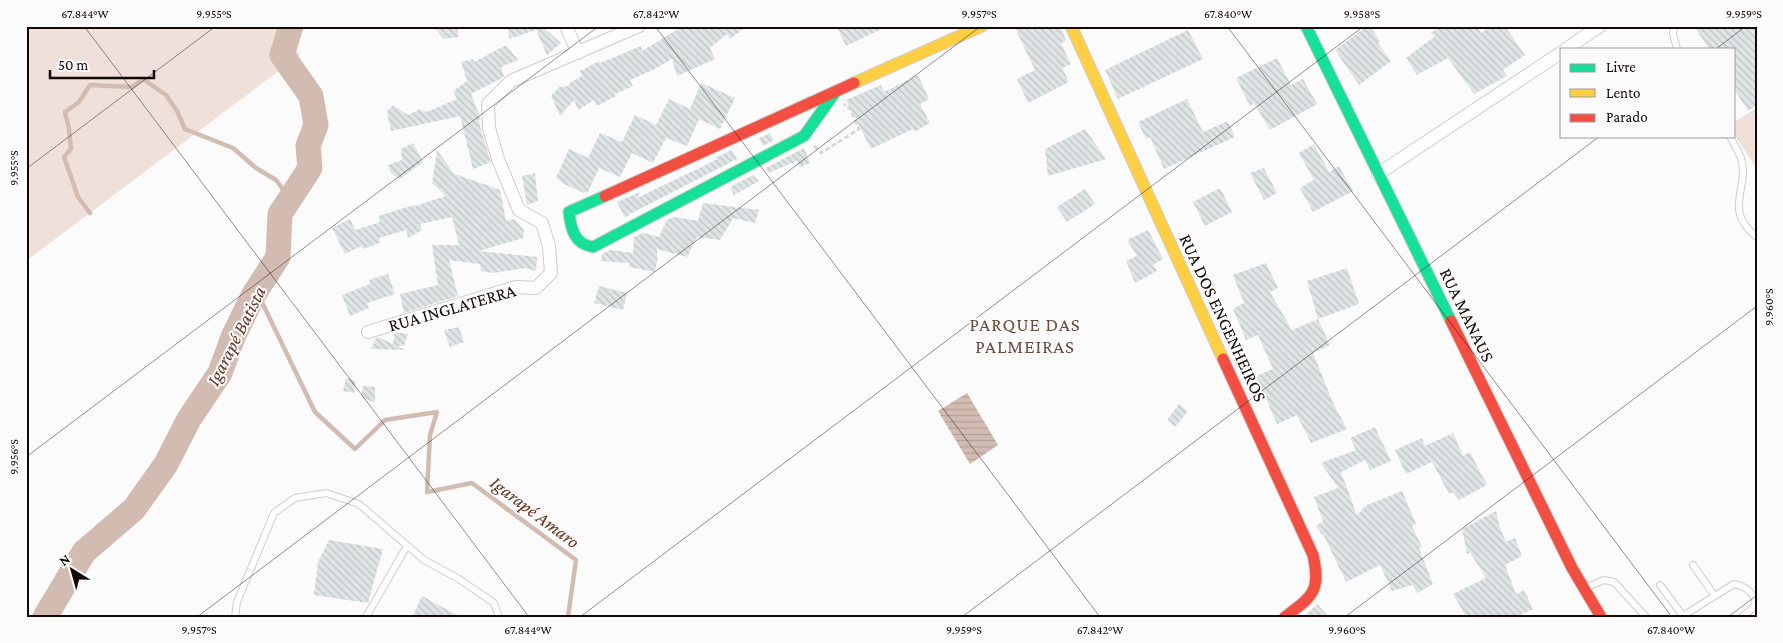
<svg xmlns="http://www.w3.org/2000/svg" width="1783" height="643" font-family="'Crimson Pro',serif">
<defs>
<pattern id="water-rules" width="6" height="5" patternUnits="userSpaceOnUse" patternTransform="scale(1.25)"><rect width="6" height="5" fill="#d2bcb2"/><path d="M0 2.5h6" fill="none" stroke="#b3a098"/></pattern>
<pattern id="building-back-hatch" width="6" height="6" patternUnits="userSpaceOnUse" patternTransform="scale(1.25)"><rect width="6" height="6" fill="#dfe5e6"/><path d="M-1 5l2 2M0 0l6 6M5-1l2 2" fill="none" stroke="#bec3c4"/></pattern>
</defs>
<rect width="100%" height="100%" fill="#fbfbfb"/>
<path fill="#efe0d9" d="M26,26H278L300,55L26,261Z
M1757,108V169L1734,134V122Z"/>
<path fill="url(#water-rules)" d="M967,393L998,445L970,464L938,411Z"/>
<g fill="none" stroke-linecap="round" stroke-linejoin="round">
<path stroke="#d2bcb2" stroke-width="4.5" d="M90,213L78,197L64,157L71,149L69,129L65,112L79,102L90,85L132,87L143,79L166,95L177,111L185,129L233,148L256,168L276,180L290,199
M257,292L315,412L355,449L385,420L437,412L430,435L427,492L472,483L576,560L568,617"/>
<path stroke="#d2bcb2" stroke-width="25" d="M45,617L84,552L134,509L166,464L189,419L220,373L233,337L254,294L278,257L280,214L310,168L308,146L316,125L311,96L282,55L291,26"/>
</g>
<path fill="url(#building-back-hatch)" d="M433,26H457L459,37L444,39Z
M508,26H542L561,43L547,55L536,30L509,39Z
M683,26H747L730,39L727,34L710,48L715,59L677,76L672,59L655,69L630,80L633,86L615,94L616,96L597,106L594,100L578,110L574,100L560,116L551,96L559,87L568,86L571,82L582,76L580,71L599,61L600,63L641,46L642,51Z
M836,26H888L846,46Z
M1014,26H1061L1066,41L1061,43L1071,64L1062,68L1069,82L1028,103L1017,79L1035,70Z
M1367,26H1370L1380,41L1378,43L1391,61L1359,85L1335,50Z
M1441,26H1477L1481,33L1491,26H1505L1525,55L1503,70L1507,76L1474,94L1448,58L1417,75L1406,58L1434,37L1431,33Z
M1694,26H1757V105L1748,111L1734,89V49H1709Z
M1188,30L1203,59L1118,99L1105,70Z
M506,45L518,60L501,67L504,76L502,78L471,94L480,117L479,121L481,130L491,162L473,169L460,116L391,131L387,111L393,105L408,115L420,109L426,112L457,99L453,91L467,81L461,62L473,59L474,62Z
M1277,58L1291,85L1303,79L1317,104L1270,130L1254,103L1250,106L1236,78Z
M918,75L929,99L920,104L930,123L914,132L913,129L871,149L846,100L881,85L884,92Z
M701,83L735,98L720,129L699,119L687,146L666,138L653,163L632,153L620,177L599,168L588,192L584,193L562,183L556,178L569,149L588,158L600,133L622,142L635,115L656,125L669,99L690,109Z
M1187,99L1203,132L1228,121L1235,137L1164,169L1150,137L1146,139L1138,122Z
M1085,129L1106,159L1048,176L1045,149Z
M770,133L774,140L763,146L759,138Z
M413,143L423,162L400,179L391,173L388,165L402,160L401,149Z
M1314,144L1329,172L1339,166L1353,191L1313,212L1300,188L1314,180L1299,153Z
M804,148L810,163L800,167L797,161L768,173L766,168Z
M437,150L455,175H458L500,190L506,221L514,219L524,230L523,238L479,251L537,257L536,271L525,268L493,273L481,271L480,264L449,260L458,296L404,313L400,294L438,285L432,245H459L452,217L420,224L422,230L408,238L406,230L379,238L380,243L363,249L361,246L345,254L332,228L350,219L355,230L380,222L378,216L414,205L415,206L446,196L432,183Z
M732,150L737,159L630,214L625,218L617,202L640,192L637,198L718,159L715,158Z
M1264,168L1277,193L1264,200L1250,173Z
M535,173L538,201L527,205L522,176Z
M753,175L759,181L734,195L730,187Z
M1220,188L1232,212L1205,226L1193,202Z
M1085,189L1095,204L1067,222L1057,207Z
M703,203L759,210L755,223L733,218L720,240L697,237L687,257L657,249V256L658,257L655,272L629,267L630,263L601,261L602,254L610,250L633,253L634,237L643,233L659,237L667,220L674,217L698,221Z
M1148,230L1163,259L1153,265L1157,271L1135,283L1126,261L1137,256L1127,240Z
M1266,263L1278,288L1270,292L1292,330L1318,319L1330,345L1313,353L1334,405L1347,429L1311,443L1297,415L1277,424L1256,376L1273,369L1258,335L1246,340L1233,309L1244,303L1233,275Z
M1347,268L1359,304L1318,319L1307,281Z
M388,274L395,294L367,303L369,308L350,316L342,295L370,284L369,280Z
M599,286L627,293L623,310L594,303Z
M459,327L464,342L450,347L444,330Z
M395,332L408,334L404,346H397L405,350L371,349L376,338L378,337L393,344Z
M346,378L356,381L354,393L343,391Z
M363,386L375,387V403L361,397Z
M1179,404L1188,411L1175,427L1167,420Z
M1375,427L1391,461L1370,470L1365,460L1341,472L1357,515L1367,505L1402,491L1416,524L1412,526L1422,547L1419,548L1433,584L1418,593L1412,585L1392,591L1380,565L1346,582L1323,534L1322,535L1316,526L1323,521L1314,497L1338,488L1321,463L1356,450L1350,438Z
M1453,433L1463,456L1470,452L1487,485L1459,500L1453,492L1449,494L1432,462L1406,474L1395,450L1422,438L1425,446Z
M1496,511L1500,528L1506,542L1515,538L1522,556L1505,565L1516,594L1524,590L1533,609L1516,617H1466L1453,594L1486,578L1470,552L1467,554L1462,529Z
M329,540L383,549L368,603L314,595L318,562Z
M422,596L461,617H412Z
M1317,604L1329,617H1303L1309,612Z"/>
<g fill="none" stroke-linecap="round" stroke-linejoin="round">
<g stroke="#d2ccca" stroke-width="8">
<path id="lane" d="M1674,26L1673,34L1677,49
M1730,136C1733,143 1738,150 1741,158C1750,189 1722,210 1757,237
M1693,565L1714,595
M1660,585L1683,616
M1585,588L1604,580L1614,582L1646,617
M235,617L237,602L274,513L295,498L326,493L359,504L424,560L459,579L494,603L499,617
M366,617L407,546
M1681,617L1734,584C1746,586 1752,592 1756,602L1753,608L1742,617"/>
</g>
<g stroke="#d2ccca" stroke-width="14">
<path id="street" d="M566,26L578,53
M1566,49L1600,26
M1378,174L1562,52
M368,332L516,287L536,288L551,273L549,246L542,223L519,210L498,159L489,128L488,104L511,81L639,26"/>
</g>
<g stroke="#d2ccca" stroke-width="13">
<path id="fast" d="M1306,26L1451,321
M605,196L569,212C571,229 574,244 593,247L804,136L834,94"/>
</g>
<g stroke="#d2ccca" stroke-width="13">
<path id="slow" d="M1071,26L1223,359
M854,83L982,26"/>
</g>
<g stroke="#d2ccca" stroke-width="13">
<path id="jam" d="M605,196L854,83
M1451,321L1572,568L1601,617
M1223,359L1313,555C1321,591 1313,596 1285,617"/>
</g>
<path stroke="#d6d5d5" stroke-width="2.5" stroke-dasharray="5 2.5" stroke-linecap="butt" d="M814,146L821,153L859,129L850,109L844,104"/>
<use href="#lane" stroke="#fefefe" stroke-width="6"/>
<use href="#street" stroke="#fefefe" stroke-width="12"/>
<use href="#fast" stroke="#16e098" stroke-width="11"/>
<use href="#slow" stroke="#ffcf43" stroke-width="11"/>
<use href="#jam" stroke="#f24e42" stroke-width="11"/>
</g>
<path fill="none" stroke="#130905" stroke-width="1" stroke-opacity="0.45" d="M84,26L529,617M655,26L1100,617M1227,26L1672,617M1716,49L1746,26M26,169L216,26M26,457L599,26M197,617L981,26M580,617L1364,26M962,617L1600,136M1345,617L1757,306M1728,617L1757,595"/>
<g text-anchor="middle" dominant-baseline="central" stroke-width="4" stroke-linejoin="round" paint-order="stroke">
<g font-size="18" fill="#130905" stroke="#fbfbfb">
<text transform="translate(452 308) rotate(-16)">RUA INGLATERRA</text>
<text transform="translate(1467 315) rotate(64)">RUA MANAUS</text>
<text transform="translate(1223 318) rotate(65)">RUA DOS ENGENHEIROS</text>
</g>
<g font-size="19" letter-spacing="1" fill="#684e41" stroke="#fbfbfb">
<text x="1025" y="324">PARQUE DAS<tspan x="1025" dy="22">PALMEIRAS</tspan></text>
</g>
<g font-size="19" font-style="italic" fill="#633620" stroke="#fbfbfb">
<text transform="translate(236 336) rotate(-63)">Igarapé Batista</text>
<text transform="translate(535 512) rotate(37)">Igarapé Amaro</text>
</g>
</g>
<rect width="1783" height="643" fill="none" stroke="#fbfbfb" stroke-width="55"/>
<rect x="1560" y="48" width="175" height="90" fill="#fbfbfb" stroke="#9e9a99"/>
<rect x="1570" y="64" width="25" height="8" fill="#16e098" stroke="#9e9a99"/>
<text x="1606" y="72" font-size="15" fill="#130905">Livre</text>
<rect x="1570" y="89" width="25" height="8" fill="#ffcf43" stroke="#9e9a99"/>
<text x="1606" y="98" font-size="15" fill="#130905">Lento</text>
<rect x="1570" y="114" width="25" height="8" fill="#f24e42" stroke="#9e9a99"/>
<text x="1606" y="122" font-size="15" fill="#130905">Parado</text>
<g transform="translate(72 570) rotate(323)" stroke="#fbfbfb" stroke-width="4" paint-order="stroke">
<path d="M0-4L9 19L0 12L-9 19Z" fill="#130905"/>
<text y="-8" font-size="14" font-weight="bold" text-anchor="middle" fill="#130905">N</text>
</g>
<path d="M50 70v8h104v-8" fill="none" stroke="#130905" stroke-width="2.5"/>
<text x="58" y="70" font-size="15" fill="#130905" stroke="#fbfbfb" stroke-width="4" paint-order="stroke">50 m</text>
<rect x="28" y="28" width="1728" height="588" fill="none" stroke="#130905" stroke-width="2"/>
<g font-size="12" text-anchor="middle" fill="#130905">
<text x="85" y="18">67.844°W</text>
<text x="214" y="18">9.955°S</text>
<text x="656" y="18">67.842°W</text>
<text x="979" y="18">9.957°S</text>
<text x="1228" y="18">67.840°W</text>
<text x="1362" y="18">9.958°S</text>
<text x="1744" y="18">9.959°S</text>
<text transform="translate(14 168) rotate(-90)" y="4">9.955°S</text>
<text transform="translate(1769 307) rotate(-90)" y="4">9.960°S</text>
<text transform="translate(14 457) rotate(-90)" y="4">9.956°S</text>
<text x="199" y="634">9.957°S</text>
<text x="528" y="634">67.844°W</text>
<text x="964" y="634">9.959°S</text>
<text x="1100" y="634">67.842°W</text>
<text x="1347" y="634">9.960°S</text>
<text x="1671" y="634">67.840°W</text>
</g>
</svg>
